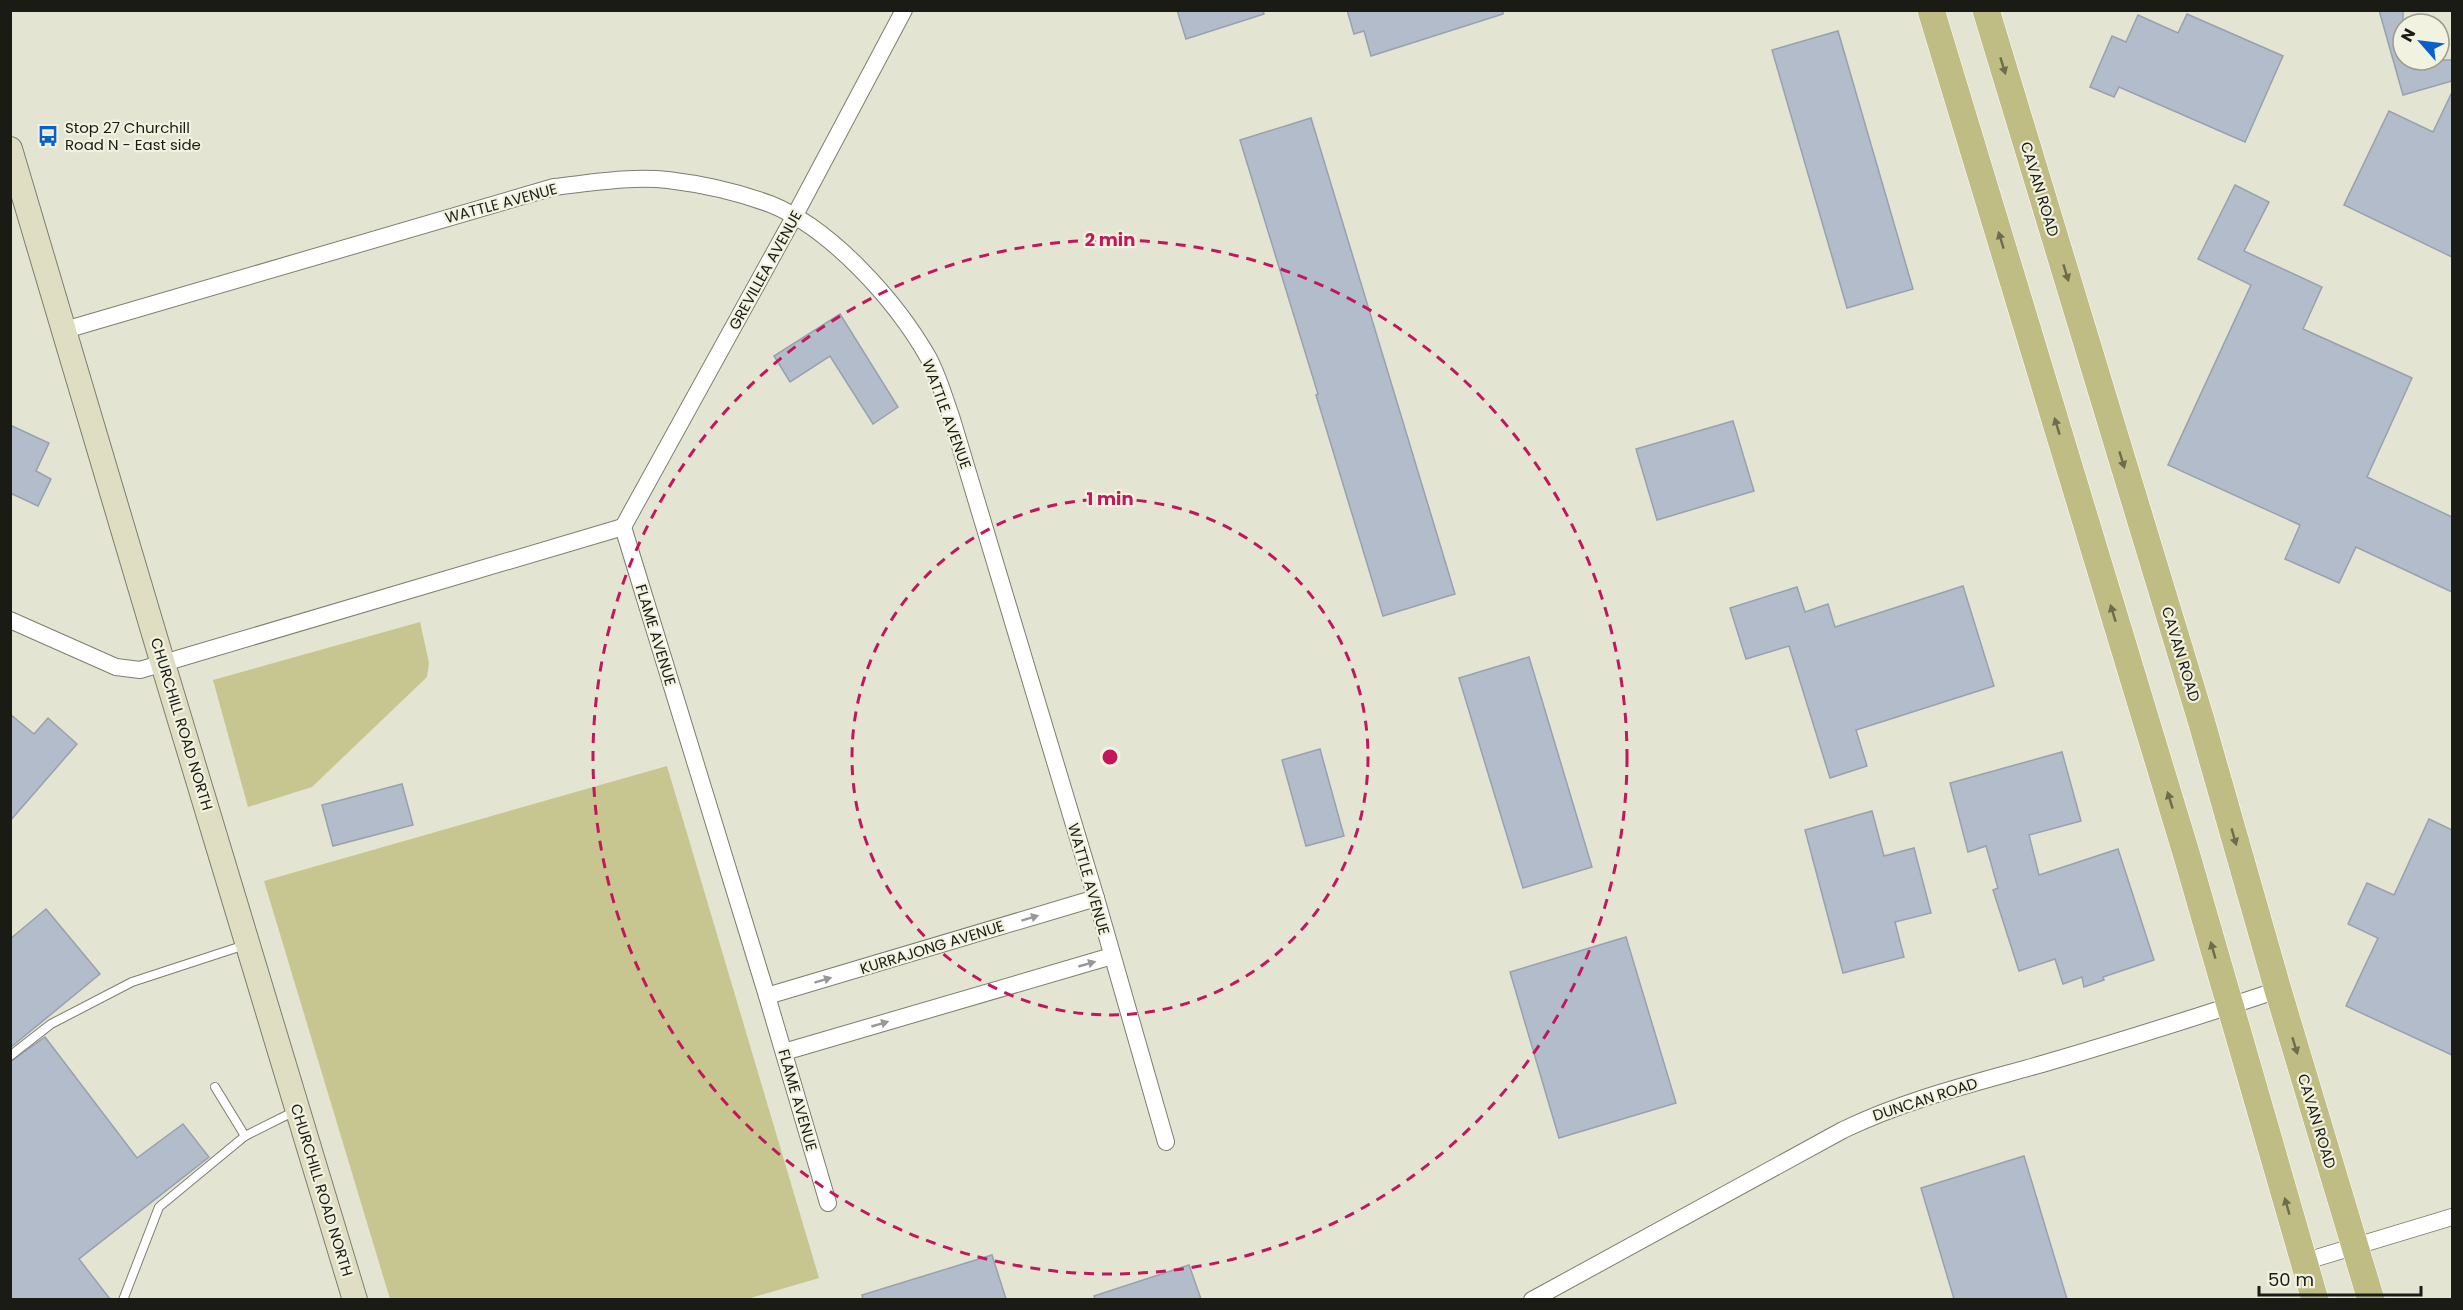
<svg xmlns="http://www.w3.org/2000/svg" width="2463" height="1310" font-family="Poppins,sans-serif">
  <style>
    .green { fill: #c7c690 }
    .building { fill: #b2bccb; stroke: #97a1af; stroke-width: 1.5 }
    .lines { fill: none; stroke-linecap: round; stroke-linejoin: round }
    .lane-casing { stroke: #7e7e6e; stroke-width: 10 }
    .street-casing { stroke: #7e7e6e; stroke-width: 18 }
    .secondary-casing { stroke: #7e7e6e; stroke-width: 26 }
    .primary-casing { stroke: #fff; stroke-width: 28 }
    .lane { stroke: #fff; stroke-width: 8 }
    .street { stroke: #fff; stroke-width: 16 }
    .secondary { stroke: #dfdec2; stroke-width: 24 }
    .primary { stroke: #bfbc84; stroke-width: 27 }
    .oneway { fill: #6d6c4c }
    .oneway2 { fill: #989896 }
    .ring { fill: none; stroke: #c2185b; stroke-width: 3; stroke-dasharray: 10 8 }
    .labels { text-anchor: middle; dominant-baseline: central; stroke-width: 4.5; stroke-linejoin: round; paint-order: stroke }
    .poi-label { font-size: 15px; fill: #1b1b15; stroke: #f2f2e0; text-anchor: start }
    .street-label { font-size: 15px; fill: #1b1b15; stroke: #f2f2e0 }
    .centre { fill: #c2185b; stroke: #f2f2e0; stroke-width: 3 }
    .ring-label { font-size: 18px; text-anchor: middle; font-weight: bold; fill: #c2185b; stroke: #f2f2e0; stroke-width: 4.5; stroke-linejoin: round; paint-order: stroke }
  </style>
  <rect width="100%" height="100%" fill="#e4e4d3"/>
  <g class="green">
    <path d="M420,622L429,663L427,677L312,787L248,807L213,680Z"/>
    <path d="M667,766L819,1278L747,1299H390L264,881Z"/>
  </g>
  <g class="building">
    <path d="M1177,10H1263L1264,14L1186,39Z"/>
    <path d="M1347,10H1503V14L1371,56L1364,31L1354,34Z"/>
    <path d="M2379,10H2403V60H2452V81L2403,95Z"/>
    <path d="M2187,14L2283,56L2245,142L2119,87L2114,97L2090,87L2112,36L2126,42L2138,15L2178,33Z"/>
    <path d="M1838,31L1913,289L1847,308L1772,50Z"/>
    <path d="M2452,92V257L2344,205L2389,111L2433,132Z"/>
    <path d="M1311,118L1455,594L1383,616L1316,395L1318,394L1240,140Z"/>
    <path d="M2235,185L2269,202L2244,251L2322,287L2303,329L2412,378L2367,477L2452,517V592L2356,547L2339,583L2285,559L2300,525L2168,465L2251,285L2198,259Z"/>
    <path d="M840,314L898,407L873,424L830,356L790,382L774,356Z"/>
    <path d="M1733,421L1754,491L1657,520L1636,449Z"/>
    <path d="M10,425L49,443L36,471L51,479L38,506L10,493Z"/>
    <path d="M1963,586L1994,686L1856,730L1867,766L1830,778L1789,646L1746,659L1730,608L1797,587L1805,612L1828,604L1835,627Z"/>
    <path d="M1529,657L1592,867L1523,888L1459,678Z"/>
    <path d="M10,714L34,734L48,718L77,744L10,821Z"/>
    <path d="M1320,749L1344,836L1306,846L1282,760Z"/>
    <path d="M2062,752L2081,821L2029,835L2039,875L2118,849L2154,960L2103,977L2104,980L2084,987L2082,977L2063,984L2055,959L2019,971L1993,890L1998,888L1986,846L1968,852L1950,783Z"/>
    <path d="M402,784L413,825L333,846L322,805Z"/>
    <path d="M1872,811L1884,856L1914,848L1931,913L1895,922L1904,957L1843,973L1805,830Z"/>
    <path d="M2429,819L2452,830V1055L2346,1006L2378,938L2348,924L2367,883L2394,895Z"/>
    <path d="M46,909L100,974L10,1048V939Z"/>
    <path d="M1626,937L1676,1103L1559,1138L1510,972Z"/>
    <path d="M45,1037L137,1158L183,1124L209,1157L79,1259L110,1299H10V1062Z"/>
    <path d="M2024,1156L2067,1299H1954L1921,1188Z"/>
    <path d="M992,1255L1006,1299H863L862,1295Z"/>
    <path d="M1189,1265L1201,1299H1095L1094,1296Z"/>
  </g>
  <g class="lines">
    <defs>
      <g id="lane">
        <path d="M10,1056L51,1024L132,982L245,945"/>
        <path d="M215,1087L245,1136"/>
        <path d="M123,1300L159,1207L245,1136L295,1111"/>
      </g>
      <g id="street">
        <path d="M65,330L554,187C591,183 631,176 668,180C701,184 738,192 770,204C831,228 896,301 928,357C938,375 944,397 951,416L1096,898L1166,1142"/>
        <path d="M623,527L794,217L904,10"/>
        <path d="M10,620L116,667L140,670L623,527L767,996L828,1203"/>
        <path d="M767,996L1096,898"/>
        <path d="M784,1052L1112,956"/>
        <path d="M2303,1262L2452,1217"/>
        <path d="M1532,1300L1843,1130C1907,1099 1975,1083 2042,1064C2121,1041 2200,1016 2278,990"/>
      </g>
      <path id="secondary" d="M10,149L163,664L355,1300"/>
      <g id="primary">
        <path d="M1931,10L2187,856L2315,1300"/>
        <path d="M1986,10L2201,720L2278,990L2371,1300"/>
      </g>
    </defs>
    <use href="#lane" class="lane-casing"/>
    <use href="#street" class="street-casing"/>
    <use href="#secondary" class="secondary-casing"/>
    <use href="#primary" class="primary-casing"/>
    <use href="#lane" class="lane"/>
    <use href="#street" class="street"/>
    <use href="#secondary" class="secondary"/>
    <use href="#primary" class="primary"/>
  </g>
  <defs><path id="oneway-solid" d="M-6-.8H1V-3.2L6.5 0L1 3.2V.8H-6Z" transform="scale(1.5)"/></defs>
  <g class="oneway">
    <use href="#oneway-solid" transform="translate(2003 66) rotate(73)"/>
    <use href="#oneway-solid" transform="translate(2001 240) rotate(-107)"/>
    <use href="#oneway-solid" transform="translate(2066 273) rotate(73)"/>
    <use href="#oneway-solid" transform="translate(2057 426) rotate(-107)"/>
    <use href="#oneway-solid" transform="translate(2122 460) rotate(73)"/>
    <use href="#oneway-solid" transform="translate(2113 613) rotate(-107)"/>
    <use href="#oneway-solid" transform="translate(2170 800) rotate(-107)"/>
    <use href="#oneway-solid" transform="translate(2234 837) rotate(74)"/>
    <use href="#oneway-solid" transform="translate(2213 950) rotate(-106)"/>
    <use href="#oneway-solid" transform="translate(2295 1046) rotate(73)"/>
    <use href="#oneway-solid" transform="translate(2287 1206) rotate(-106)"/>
  </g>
  <g class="oneway2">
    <use href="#oneway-solid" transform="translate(1030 918) rotate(-17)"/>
    <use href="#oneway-solid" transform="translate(1087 964) rotate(-16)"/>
    <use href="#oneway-solid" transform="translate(823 980) rotate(-17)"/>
    <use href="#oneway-solid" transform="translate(880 1024) rotate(-16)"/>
  </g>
  <g class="ring">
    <circle cx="1110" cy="757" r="258"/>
    <circle cx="1110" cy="757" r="517"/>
  </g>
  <defs>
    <symbol id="bus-bare" viewBox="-9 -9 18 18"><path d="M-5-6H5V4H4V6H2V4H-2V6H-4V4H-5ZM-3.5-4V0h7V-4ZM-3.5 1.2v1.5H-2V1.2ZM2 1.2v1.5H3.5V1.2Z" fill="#0861ca" stroke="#f2f2e0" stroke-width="2.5" paint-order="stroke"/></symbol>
  </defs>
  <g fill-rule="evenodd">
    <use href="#bus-bare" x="33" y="121" width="30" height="30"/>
  </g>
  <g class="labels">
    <g class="poi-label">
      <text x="65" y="127">Stop 27 Churchill<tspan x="65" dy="17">Road N - East side</tspan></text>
    </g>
    <g class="street-label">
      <text transform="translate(2040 189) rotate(73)">CAVAN ROAD</text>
      <text transform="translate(501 203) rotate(-15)">WATTLE AVENUE</text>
      <text transform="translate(765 270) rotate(-61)">GREVILLEA AVENUE</text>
      <text transform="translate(947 414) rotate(70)">WATTLE AVENUE</text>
      <text transform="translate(656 635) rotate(73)">FLAME AVENUE</text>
      <text transform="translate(2181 654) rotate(73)">CAVAN ROAD</text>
      <text transform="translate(182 724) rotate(73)">CHURCHILL ROAD NORTH</text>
      <text transform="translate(1089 879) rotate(74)">WATTLE AVENUE</text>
      <text transform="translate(932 947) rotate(-17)">KURRAJONG AVENUE</text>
      <text transform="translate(1925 1099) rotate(-18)">DUNCAN ROAD</text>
      <text transform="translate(798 1100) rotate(74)">FLAME AVENUE</text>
      <text transform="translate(2317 1121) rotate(73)">CAVAN ROAD</text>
      <text transform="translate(322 1190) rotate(73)">CHURCHILL ROAD NORTH</text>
    </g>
  </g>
  <circle cx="1110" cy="757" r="9" class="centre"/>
  <g class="ring-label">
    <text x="1110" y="246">2 min</text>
    <text x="1110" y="505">1 min</text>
  </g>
  <rect width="2463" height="1310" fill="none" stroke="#1b1b15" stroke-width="24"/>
  <g transform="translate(2421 42) rotate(298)"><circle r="28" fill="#f2f2e0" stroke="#9c9c8f" stroke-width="1.5"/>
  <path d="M0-4.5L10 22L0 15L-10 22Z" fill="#0861ca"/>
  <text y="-9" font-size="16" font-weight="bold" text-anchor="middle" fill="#1b1b15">N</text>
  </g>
  <path d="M2259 1286v9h162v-9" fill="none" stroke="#1b1b15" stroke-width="3"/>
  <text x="2268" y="1286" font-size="18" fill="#1b1b15" stroke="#f2f2e0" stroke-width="4.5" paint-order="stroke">50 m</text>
</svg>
